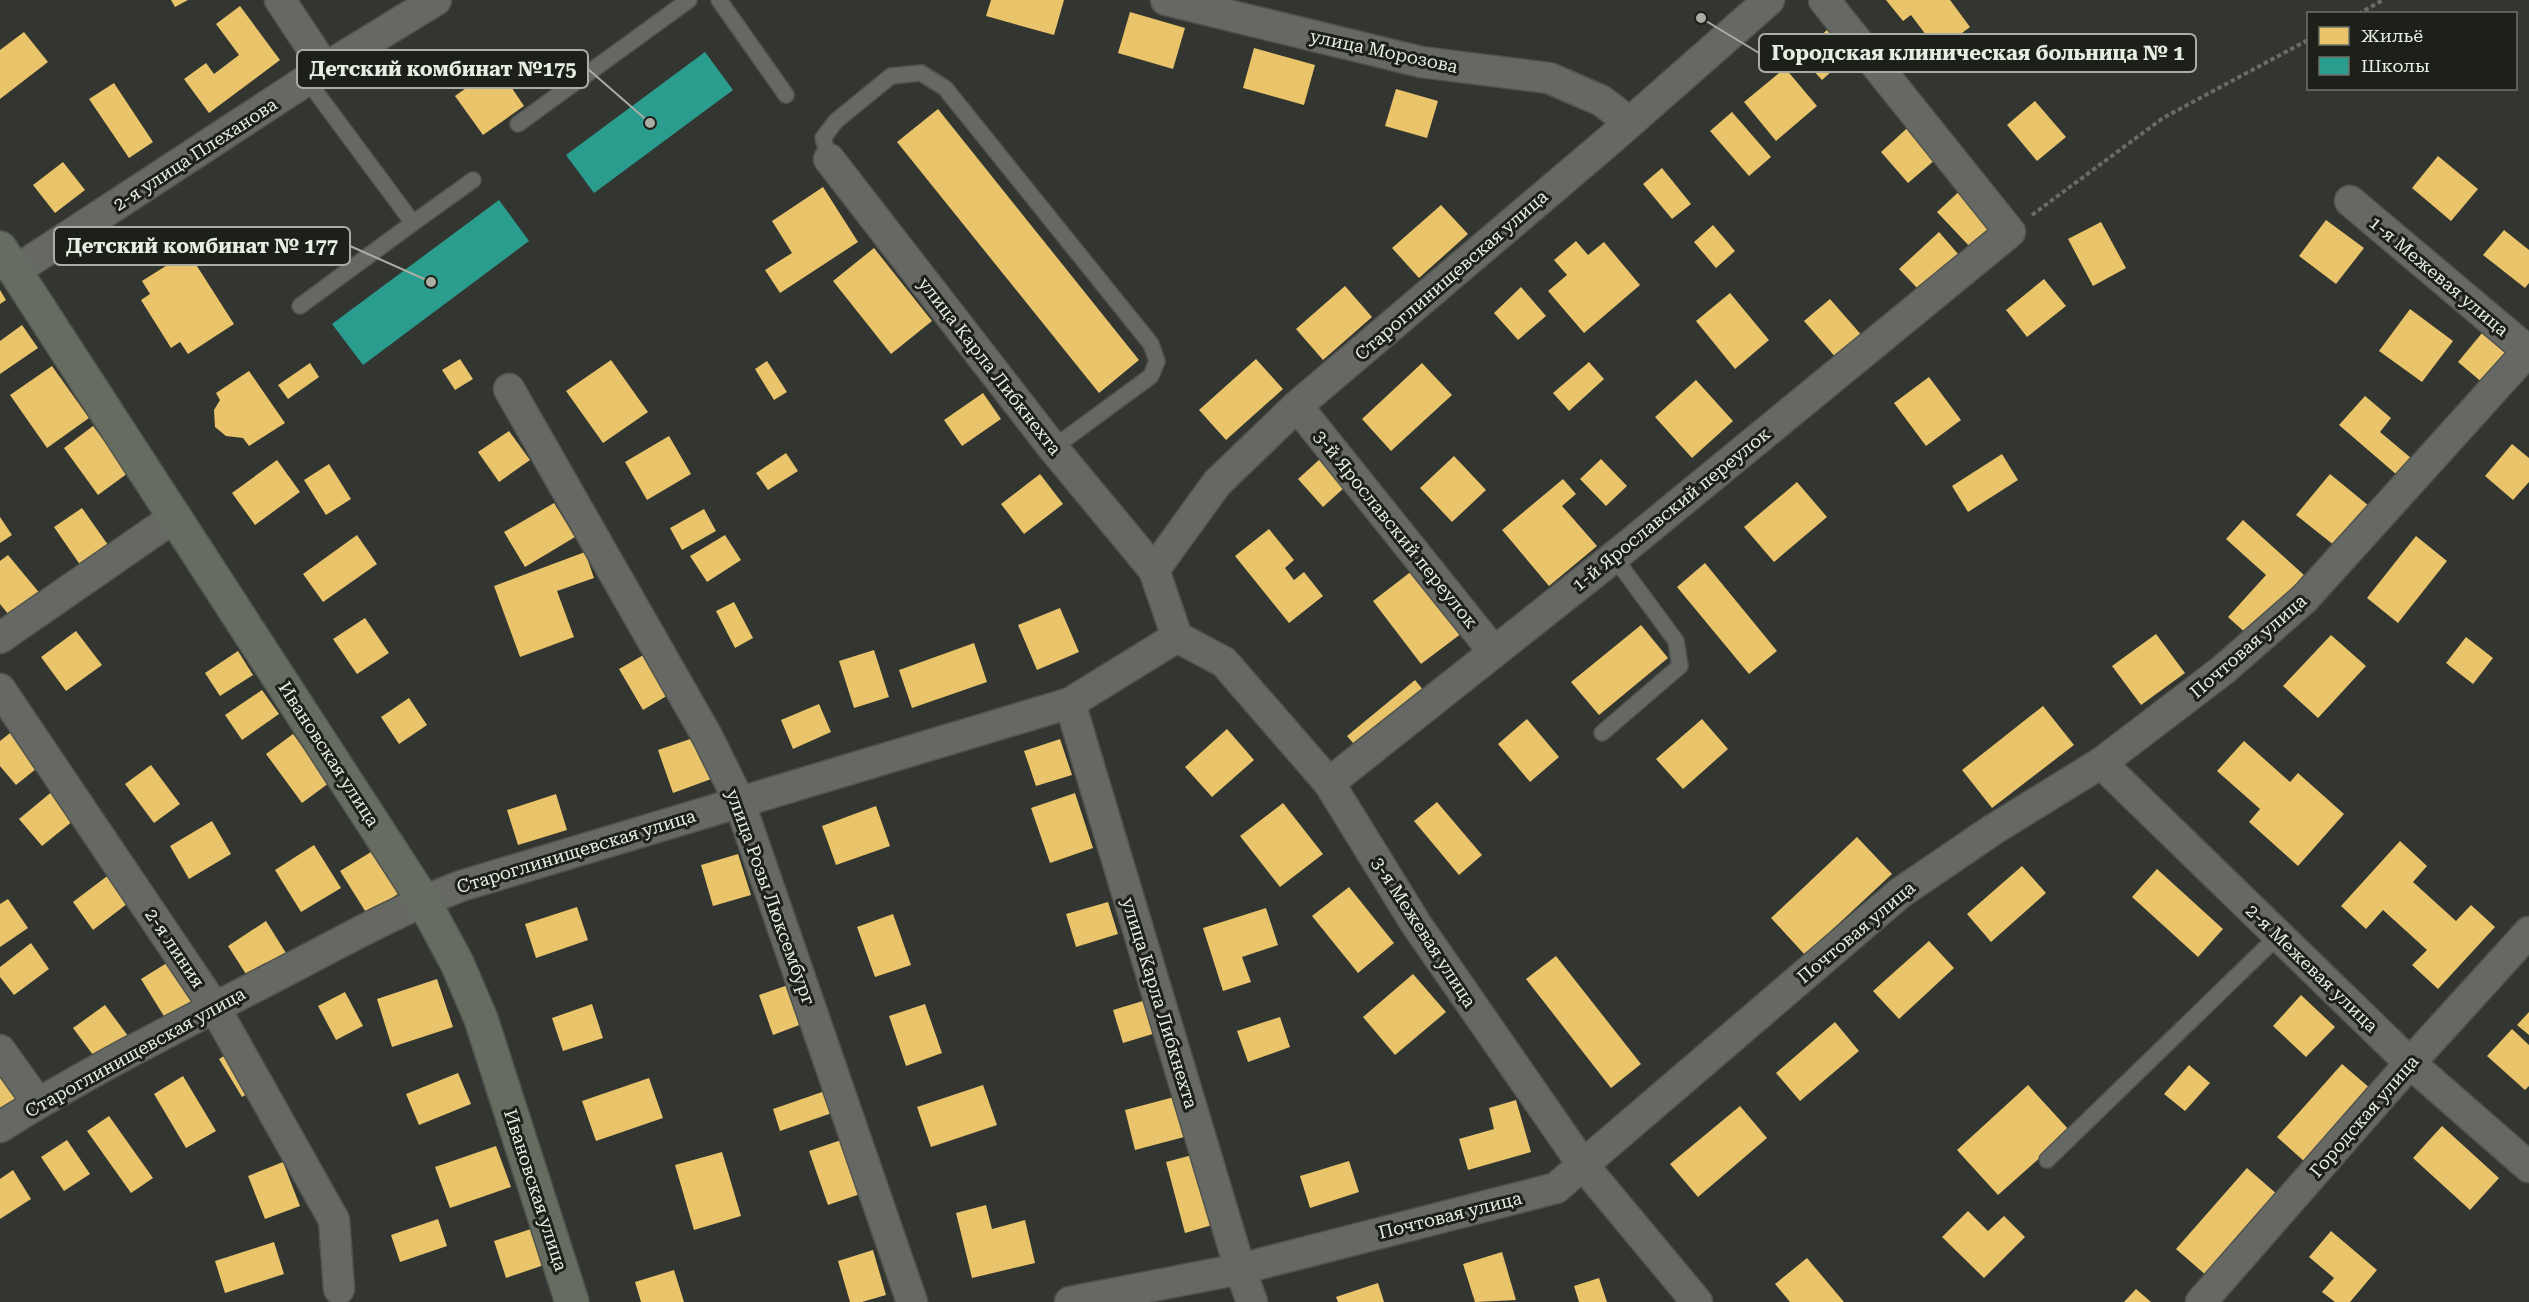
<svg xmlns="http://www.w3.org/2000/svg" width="2529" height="1302" font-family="'Roboto Serif',serif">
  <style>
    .homes { fill: #e9c46a }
    .schools { fill: #2a9d8f }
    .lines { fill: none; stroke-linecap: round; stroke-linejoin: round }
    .lane-casing { stroke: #50534d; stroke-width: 18 }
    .street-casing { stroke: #50534d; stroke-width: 33 }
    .primary-casing { stroke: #50534d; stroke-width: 36 }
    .path { stroke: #696b66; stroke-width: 4; stroke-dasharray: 4.5 3; stroke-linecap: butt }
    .lane { stroke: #666963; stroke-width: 15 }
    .street { stroke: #666963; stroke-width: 30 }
    .primary { stroke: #666c60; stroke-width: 33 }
    .labels { text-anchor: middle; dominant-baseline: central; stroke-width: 6; stroke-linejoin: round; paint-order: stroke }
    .street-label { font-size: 18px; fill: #e8ede3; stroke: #1d2019 }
    .leader { fill: none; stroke: #a9ada4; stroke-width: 2 }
    .callout-dot { fill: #a9ada4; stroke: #1d2019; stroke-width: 2 }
    .callout { fill: #1d2019; stroke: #a9ada4; stroke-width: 2 }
    .callout-label { font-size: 20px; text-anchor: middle; font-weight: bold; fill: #e8ede3 }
  </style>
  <rect width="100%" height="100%" fill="#333630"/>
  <g class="homes">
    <path d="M171,0H188L175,7Z"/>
    <path d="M991,0H1064L1054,35L986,16Z"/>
    <path d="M1886,0H1950L1970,27L1938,51L1911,15L1903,21Z"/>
    <path d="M240,6L280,60L209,113L184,79L206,63L214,74L239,55L216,24Z"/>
    <path d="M1130,12L1185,28L1173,69L1118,53Z"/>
    <path d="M1827,30L1850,55L1822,80L1799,55Z"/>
    <path d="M24,32L48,62L0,99V50Z"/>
    <path d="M1254,48L1315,65L1304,105L1243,88Z"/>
    <path d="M497,66L524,106L483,135L455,96Z"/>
    <path d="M1785,68L1817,106L1776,141L1744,102Z"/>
    <path d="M114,83L153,142L129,158L89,99Z"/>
    <path d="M1396,89L1438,101L1427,138L1385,126Z"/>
    <path d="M2035,101L2066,137L2037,161L2007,125Z"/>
    <path d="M938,109L1139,360L1099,393L897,142Z"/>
    <path d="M1732,112L1771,157L1749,176L1710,131Z"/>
    <path d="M1915,121L1943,153L1908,183L1881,152Z"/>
    <path d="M2438,156L2478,189L2451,221L2412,188Z"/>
    <path d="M63,162L85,190L55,213L33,185Z"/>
    <path d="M1662,168L1691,204L1672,219L1643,184Z"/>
    <path d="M823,187L858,242L780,293L765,270L792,253L772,221Z"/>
    <path d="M1964,187L1999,225L1972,249L1937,212Z"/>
    <path d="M1441,205L1468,234L1419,278L1392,248Z"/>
    <path d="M2326,220L2364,248L2336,284L2299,256Z"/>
    <path d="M2101,222L2126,268L2093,286L2068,239Z"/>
    <path d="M1713,225L1735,251L1716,268L1694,242Z"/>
    <path d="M2504,230L2529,250V283L2525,288L2483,255Z"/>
    <path d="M1939,232L1959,255L1920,291L1899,269Z"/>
    <path d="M1576,241L1588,255L1604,242L1640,285L1584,333L1548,291L1567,275L1554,260Z"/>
    <path d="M874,248L932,321L891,354L833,281Z"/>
    <path d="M188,252L234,324L188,354L180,342L171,348L141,300L150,294L142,281Z"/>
    <path d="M2044,279L2066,306L2027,337L2006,310Z"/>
    <path d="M1345,286L1372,317L1323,360L1296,329Z"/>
    <path d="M1521,287L1546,316L1518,340L1494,313Z"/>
    <path d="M0,290L6,300L0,304Z"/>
    <path d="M1730,293L1769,340L1735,369L1696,321Z"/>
    <path d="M1830,299L1864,338L1838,360L1804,321Z"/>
    <path d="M2410,309L2453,341L2422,382L2379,351Z"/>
    <path d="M22,325L38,348L0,374V341Z"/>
    <path d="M2482,333L2508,355L2484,384L2458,362Z"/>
    <path d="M460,359L473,379L455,390L442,370Z"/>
    <path d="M1256,359L1283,389L1226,440L1199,410Z"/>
    <path d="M611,360L648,412L603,443L566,391Z"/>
    <path d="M767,361L787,392L774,400L755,369Z"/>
    <path d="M1589,362L1604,379L1569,411L1553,393Z"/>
    <path d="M310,363L319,377L288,399L278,385Z"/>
    <path d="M1422,363L1452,395L1391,451L1362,419Z"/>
    <path d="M52,366L89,418L47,448L10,395Z"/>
    <path d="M249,371L285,423L249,446L243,438L226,436L215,427L214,410L220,400L216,393Z"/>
    <path d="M1929,377L1961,420L1926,446L1894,403Z"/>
    <path d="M1696,380L1733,421L1692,458L1655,417Z"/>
    <path d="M983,393L1001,419L962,446L944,420Z"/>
    <path d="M2365,396L2391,418L2380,432L2411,458L2397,475L2339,425Z"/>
    <path d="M93,426L128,473L98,495L64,448Z"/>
    <path d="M509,431L530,460L499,482L478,452Z"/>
    <path d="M669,436L691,474L647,500L625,462Z"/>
    <path d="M2512,444L2529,458V482L2513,500L2485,476Z"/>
    <path d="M786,453L798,471L768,490L756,473Z"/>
    <path d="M2002,454L2018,480L1968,512L1952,486Z"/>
    <path d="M1454,456L1486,490L1452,522L1420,488Z"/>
    <path d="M1320,459L1345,487L1323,507L1298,479Z"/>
    <path d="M1601,459L1627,486L1606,506L1580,479Z"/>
    <path d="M277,460L300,492L255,525L232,493Z"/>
    <path d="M329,464L351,499L326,515L304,480Z"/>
    <path d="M1040,474L1063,504L1024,534L1001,504Z"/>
    <path d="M2330,474L2369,506L2335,546L2296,515Z"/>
    <path d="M1563,479L1576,494L1562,506L1597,546L1549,586L1502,530Z"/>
    <path d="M1797,482L1827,517L1774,562L1744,527Z"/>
    <path d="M554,503L575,537L525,567L504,532Z"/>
    <path d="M82,508L113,552L85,572L54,527Z"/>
    <path d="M704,509L716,531L682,550L670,528Z"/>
    <path d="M0,517L12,535L0,543Z"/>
    <path d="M2243,520L2304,575L2249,636L2228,617L2266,575L2226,539Z"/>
    <path d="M1269,529L1294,560L1285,568L1294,580L1304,572L1323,596L1289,623L1235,556Z"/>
    <path d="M357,535L377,564L323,602L303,574Z"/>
    <path d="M725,535L741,560L707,582L690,556Z"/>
    <path d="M2416,536L2447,561L2398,623L2367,598Z"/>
    <path d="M585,552L594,578L557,591L574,637L520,657L494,586Z"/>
    <path d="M8,555L42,596L13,620L0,604V561Z"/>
    <path d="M1705,563L1777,651L1749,674L1677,587Z"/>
    <path d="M1417,567L1466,630L1421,664L1373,601Z"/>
    <path d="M734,602L753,638L735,648L716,611Z"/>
    <path d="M1060,608L1079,652L1037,670L1018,625Z"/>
    <path d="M365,618L389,653L357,674L333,639Z"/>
    <path d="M1641,625L1668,658L1599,715L1571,682Z"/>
    <path d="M76,631L102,665L66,691L41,657Z"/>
    <path d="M2156,634L2185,673L2141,705L2112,666Z"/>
    <path d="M2331,635L2366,666L2318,718L2283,686Z"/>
    <path d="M2466,637L2493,658L2473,684L2446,663Z"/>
    <path d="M974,643L987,682L912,708L899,670Z"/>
    <path d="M874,650L889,697L854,708L839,661Z"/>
    <path d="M238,651L253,675L220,696L205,673Z"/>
    <path d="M647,653L670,694L643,710L619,669Z"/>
    <path d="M1415,680L1433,702L1365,757L1347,736Z"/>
    <path d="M262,690L279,714L242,740L225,715Z"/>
    <path d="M409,698L427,725L399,744L381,717Z"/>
    <path d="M819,704L831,732L793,749L781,720Z"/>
    <path d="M2043,706L2074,745L1992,808L1962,770Z"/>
    <path d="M1527,719L1559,757L1530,782L1498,744Z"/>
    <path d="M1702,719L1728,749L1683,789L1656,759Z"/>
    <path d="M25,721L52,756L16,785L0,766V741Z"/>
    <path d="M1227,729L1254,760L1212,797L1185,767Z"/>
    <path d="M293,734L329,783L302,803L266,754Z"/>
    <path d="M699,736L714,778L673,793L658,750Z"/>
    <path d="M1060,739L1072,775L1036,786L1024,751Z"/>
    <path d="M2244,741L2290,782L2298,773L2344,814L2298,866L2249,822L2260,809L2217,771Z"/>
    <path d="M151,765L180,804L154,823L125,784Z"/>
    <path d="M66,780L89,808L42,846L19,819Z"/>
    <path d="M1075,793L1093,848L1050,863L1031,808Z"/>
    <path d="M556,794L567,830L518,845L507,810Z"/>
    <path d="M1437,802L1482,855L1459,875L1414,821Z"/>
    <path d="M1283,803L1323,854L1280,887L1240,836Z"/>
    <path d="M876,806L890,846L836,865L822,826Z"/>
    <path d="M212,821L231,854L189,879L170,846Z"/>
    <path d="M1857,837L1892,874L1805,955L1771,918Z"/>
    <path d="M2400,841L2427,866L2413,882L2456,921L2471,905L2495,927L2438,989L2412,965L2427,950L2383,910L2366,929L2341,906Z"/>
    <path d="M314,845L341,888L301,912L275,870Z"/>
    <path d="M371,852L398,894L367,914L340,871Z"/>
    <path d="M738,854L751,895L713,906L701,865Z"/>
    <path d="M2022,866L2046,893L1991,942L1967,914Z"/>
    <path d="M119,867L140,894L93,930L73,902Z"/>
    <path d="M2157,869L2223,929L2198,957L2132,897Z"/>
    <path d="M1349,887L1394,943L1358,973L1312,916Z"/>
    <path d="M8,899L28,928L0,947V904Z"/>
    <path d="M1108,902L1118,934L1076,947L1066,914Z"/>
    <path d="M577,907L588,940L536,958L525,924Z"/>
    <path d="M1266,908L1278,945L1242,957L1251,982L1223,991L1203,928Z"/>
    <path d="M893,914L911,965L875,977L857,927Z"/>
    <path d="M266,921L291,961L253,985L228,946Z"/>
    <path d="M1929,941L1954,968L1899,1019L1873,991Z"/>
    <path d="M31,943L49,969L14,995L0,977V967Z"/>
    <path d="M183,953L212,1000L170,1026L141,979Z"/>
    <path d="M1556,956L1641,1064L1611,1088L1526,979Z"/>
    <path d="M1413,974L1446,1012L1395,1055L1363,1017Z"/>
    <path d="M437,979L453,1027L392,1047L377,999Z"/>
    <path d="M788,985L802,1024L773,1035L759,995Z"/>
    <path d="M345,992L363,1026L336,1040L318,1006Z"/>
    <path d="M2301,995L2335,1027L2306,1057L2273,1026Z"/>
    <path d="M1146,1000L1156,1033L1123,1043L1113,1010Z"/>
    <path d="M592,1004L603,1038L563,1051L552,1018Z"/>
    <path d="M925,1004L942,1053L906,1066L889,1016Z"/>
    <path d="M105,1005L131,1040L99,1063L73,1028Z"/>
    <path d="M2529,1012V1035L2517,1025Z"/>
    <path d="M1280,1017L1290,1047L1248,1062L1237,1031Z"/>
    <path d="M1835,1022L1859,1051L1800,1101L1776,1073Z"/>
    <path d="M2512,1029L2529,1045V1086L2525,1090L2487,1056Z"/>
    <path d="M250,1040L273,1078L242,1097L219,1059Z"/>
    <path d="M2342,1064L2371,1089L2306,1163L2277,1137Z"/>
    <path d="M2189,1065L2210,1083L2185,1111L2164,1094Z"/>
    <path d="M0,1067L24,1101L0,1119Z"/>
    <path d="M458,1073L471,1104L419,1125L406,1094Z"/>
    <path d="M183,1076L216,1131L186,1148L154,1094Z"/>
    <path d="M649,1078L663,1118L596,1141L582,1101Z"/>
    <path d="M983,1085L997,1125L931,1147L917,1107Z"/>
    <path d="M2028,1085L2070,1131L1998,1195L1957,1150Z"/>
    <path d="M825,1091L832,1113L780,1131L773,1109Z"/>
    <path d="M1178,1096L1188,1136L1135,1150L1125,1110Z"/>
    <path d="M1516,1100L1531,1152L1468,1170L1459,1139L1494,1129L1489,1108Z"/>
    <path d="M1740,1106L1767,1138L1698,1197L1670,1164Z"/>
    <path d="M109,1116L153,1178L131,1193L87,1131Z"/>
    <path d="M2442,1126L2499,1178L2470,1210L2413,1158Z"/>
    <path d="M844,1139L863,1193L828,1205L809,1151Z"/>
    <path d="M67,1140L90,1174L64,1191L41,1157Z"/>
    <path d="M496,1146L511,1187L450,1208L435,1167Z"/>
    <path d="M1207,1151L1226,1221L1185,1233L1166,1162Z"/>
    <path d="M722,1152L741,1216L694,1230L675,1165Z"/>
    <path d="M1349,1161L1359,1192L1310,1208L1300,1176Z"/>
    <path d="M283,1162L300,1206L265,1219L248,1176Z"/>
    <path d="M2247,1168L2278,1195L2207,1276L2176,1249Z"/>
    <path d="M13,1170L31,1199L0,1219V1179Z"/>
    <path d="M986,1205L992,1229L1025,1220L1035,1263L972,1278L956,1213Z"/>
    <path d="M1968,1211L1988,1231L2004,1216L2025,1237L1984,1278L1942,1237Z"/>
    <path d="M438,1219L447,1246L400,1262L391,1235Z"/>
    <path d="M531,1229L544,1265L506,1278L494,1241Z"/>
    <path d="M2331,1231L2377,1270L2350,1302H2335L2322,1292L2334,1278L2309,1257Z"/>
    <path d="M274,1242L284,1274L225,1293L215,1261Z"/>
    <path d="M873,1250L886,1295L862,1302H850L838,1261Z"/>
    <path d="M1502,1252L1516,1300L1475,1302L1463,1264Z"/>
    <path d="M1807,1258L1844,1302H1790L1775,1284Z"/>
    <path d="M674,1270L684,1302H641L635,1282Z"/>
    <path d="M1599,1278L1607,1302H1579L1574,1286Z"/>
    <path d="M1378,1283L1384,1302H1338L1336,1297Z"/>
    <path d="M2136,1289L2151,1302H2124Z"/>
  </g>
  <g class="schools">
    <path d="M705,52L733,90L594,193L566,155Z"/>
    <path d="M499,200L529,241L363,365L332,324Z"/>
  </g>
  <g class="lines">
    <defs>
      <g id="lane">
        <path d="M719,0L786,95"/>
        <path d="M518,124L689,0"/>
        <path d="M829,159L823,138L836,121L891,76L921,73L945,88L1151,344L1157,361L1151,376L1053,448"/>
        <path d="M413,223L473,180"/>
        <path d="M300,306L413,223L307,80"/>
        <path d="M1602,733L1680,666L1676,641L1614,557"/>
        <path d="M2047,1160L2278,936"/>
      </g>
      <g id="street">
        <path d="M280,0L325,68"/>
        <path d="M1166,0L1421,62L1549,78L1602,101L1629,122"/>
        <path d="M829,159L1053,448L1154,570L1177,637L1224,662L1329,783L1416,924L1583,1165L1697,1302"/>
        <path d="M2350,201L2528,351"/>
        <path d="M15,271L325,68L436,0"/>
        <path d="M509,389L707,736L739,801L912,1302"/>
        <path d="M1297,406L1494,652"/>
        <path d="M1154,570L1217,483L1297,406L1611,139L1769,0"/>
        <path d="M0,638L176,516"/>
        <path d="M0,689L215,1008L334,1220L339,1289"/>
        <path d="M1070,703L1240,1269L1252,1302"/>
        <path d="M2101,763L2410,1063L2529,1167"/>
        <path d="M1329,783L1614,557L2010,232L1824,0"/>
        <path d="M0,1050L38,1103"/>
        <path d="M0,1127C87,1072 181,1025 272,978C334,946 395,911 461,886L1070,703L1177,637"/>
        <path d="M1070,1302L1240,1269L1556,1188L1900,893L1994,829L2101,763L2223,670L2305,598L2529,350"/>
        <path d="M2201,1302L2410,1063L2529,932"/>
      </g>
      <path id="primary" d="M0,248L423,900L457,963L481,1019L572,1302"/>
    </defs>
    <use href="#lane" class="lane-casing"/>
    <use href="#street" class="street-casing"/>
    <use href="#primary" class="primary-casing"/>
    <g class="path">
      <path d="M2358,14L2383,0"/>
      <path d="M2032,215L2163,118L2308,40"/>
    </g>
    <use href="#lane" class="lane"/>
    <use href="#street" class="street"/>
    <use href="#primary" class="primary"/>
  </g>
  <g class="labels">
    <g class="street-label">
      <text transform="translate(1384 51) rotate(12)">улица Морозова</text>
      <text transform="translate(195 154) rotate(-33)">2-я улица Плеханова</text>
      <text transform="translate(1451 275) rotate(-41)">Староглинищевская улица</text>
      <text transform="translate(2439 276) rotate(40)">1-я Межевая улица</text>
      <text transform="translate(990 366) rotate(52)">улица Карла Либкнехта</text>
      <text transform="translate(1671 509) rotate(-39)">1-й Ярославский переулок</text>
      <text transform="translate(1396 529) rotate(51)">3-й Ярославский переулок</text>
      <text transform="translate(2248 646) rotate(-41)">Почтовая улица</text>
      <text transform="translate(329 754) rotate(57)">Ивановская улица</text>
      <text transform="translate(576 851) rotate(-17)">Староглинищевская улица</text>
      <text transform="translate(771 897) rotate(70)">улица Розы Люксембург</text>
      <text transform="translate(1424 932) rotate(57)">3-я Межевая улица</text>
      <text transform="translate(1856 932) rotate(-40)">Почтовая улица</text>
      <text transform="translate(175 948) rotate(56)">2-я линия</text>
      <text transform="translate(2312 968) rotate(44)">2-я Межевая улица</text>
      <text transform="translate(1160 1003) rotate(73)">улица Карла Либкнехта</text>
      <text transform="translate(135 1052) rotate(-29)">Староглинищевская улица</text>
      <text transform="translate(2364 1116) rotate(-49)">Городская улица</text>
      <text transform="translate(536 1190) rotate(72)">Ивановская улица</text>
      <text transform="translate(1450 1215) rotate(-14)">Почтовая улица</text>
    </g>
  </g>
  <path class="leader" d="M1701 18L1759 53M650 123L588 69M431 282L350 246"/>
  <g class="callout-dot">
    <circle cx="1701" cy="18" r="6"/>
    <circle cx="650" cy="123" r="6"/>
    <circle cx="431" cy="282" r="6"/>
  </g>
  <g class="callout">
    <rect x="1759" y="34" width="437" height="38" rx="6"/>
    <rect x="297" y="50" width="291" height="38" rx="6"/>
    <rect x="54" y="227" width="296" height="38" rx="6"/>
  </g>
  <g class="callout-label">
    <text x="1978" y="60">Городская клиническая больница № 1</text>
    <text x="443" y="76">Детский комбинат №175</text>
    <text x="202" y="253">Детский комбинат № 177</text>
  </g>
  <rect x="2307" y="12" width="210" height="78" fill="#1d2019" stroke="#6e726a" stroke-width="1.5"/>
  <rect x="2319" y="27" width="30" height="18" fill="#e9c46a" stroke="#6e726a" stroke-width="1.5"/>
  <text x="2361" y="42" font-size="18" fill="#e8ede3">Жильё</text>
  <rect x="2319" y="57" width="30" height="18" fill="#2a9d8f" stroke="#6e726a" stroke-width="1.5"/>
  <text x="2361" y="72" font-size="18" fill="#e8ede3">Школы</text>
</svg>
